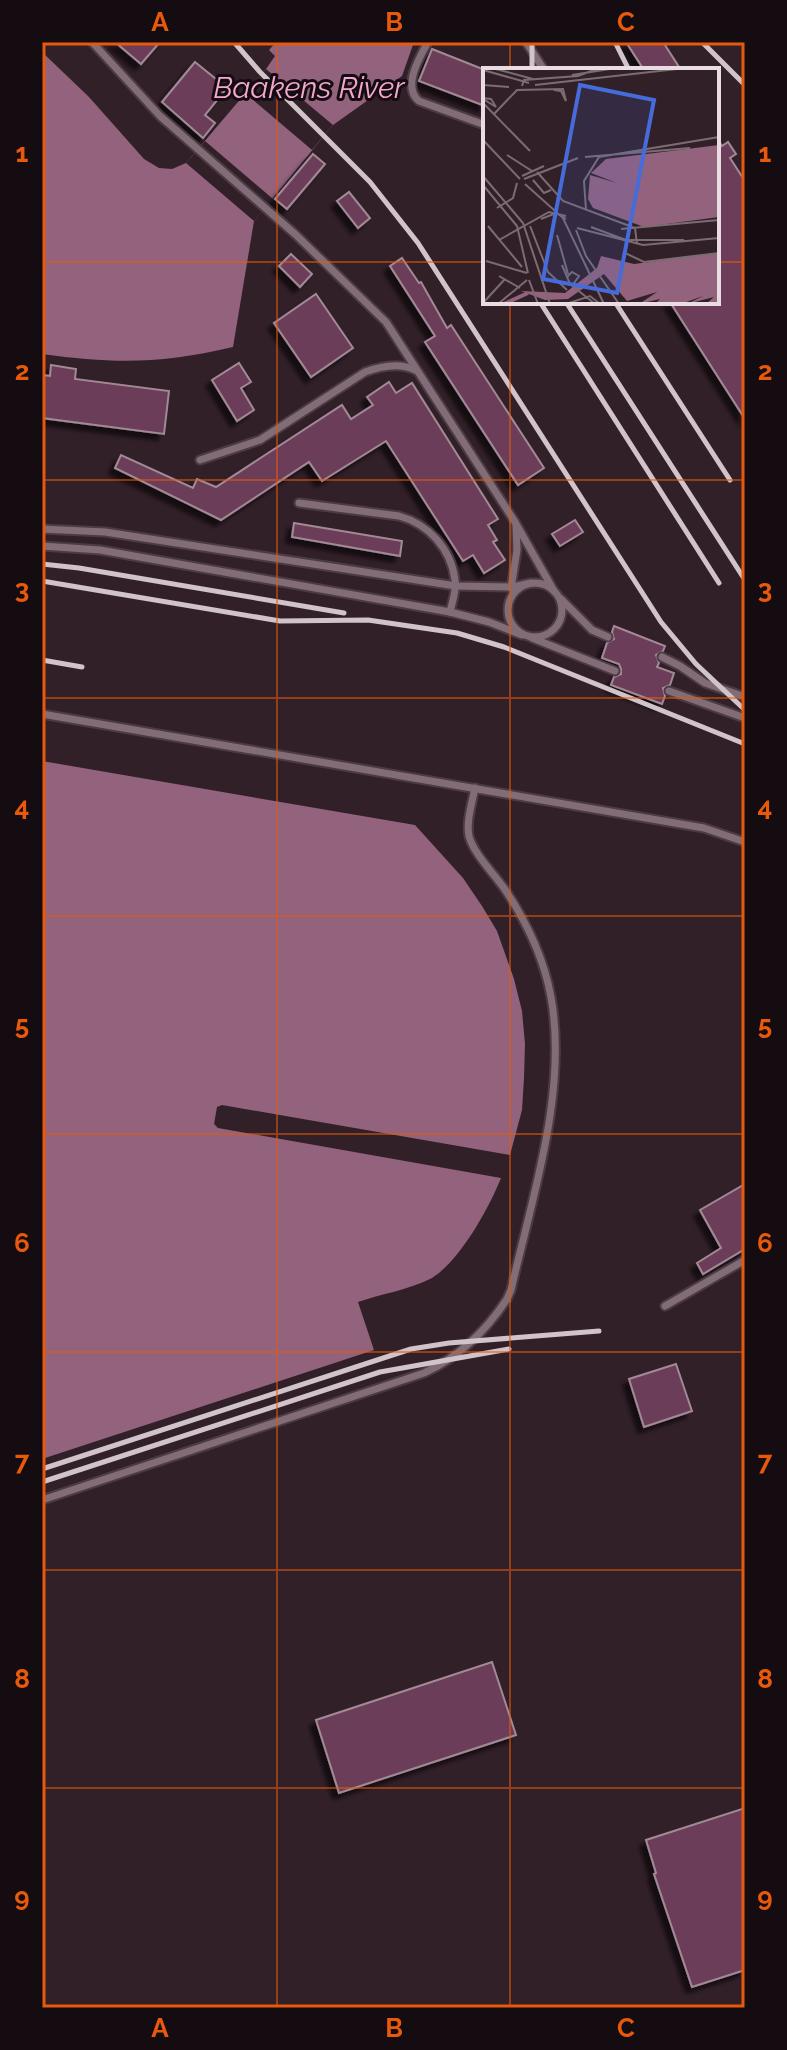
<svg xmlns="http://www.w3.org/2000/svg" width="787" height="2050" font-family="Raleway,sans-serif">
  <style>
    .water { fill: #93627d }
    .pier { fill: #322029 }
    .building { fill: #6c3e58; stroke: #a18a96; stroke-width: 2; filter: url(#shadow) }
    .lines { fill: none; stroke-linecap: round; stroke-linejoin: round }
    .service-casing { stroke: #4b3c44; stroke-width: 11 }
    .service { stroke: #826c77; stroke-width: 7 }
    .rail { stroke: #d0c3c9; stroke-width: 5 }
    .grid { fill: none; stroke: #e8590c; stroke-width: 2; stroke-opacity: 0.55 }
    .labels { text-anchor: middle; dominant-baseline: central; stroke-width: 6; stroke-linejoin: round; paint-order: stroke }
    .water-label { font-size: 30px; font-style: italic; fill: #f4a7d0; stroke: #140c11 }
    .inset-river { fill: none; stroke: #93627d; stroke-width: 4 }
    .inset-road { fill: none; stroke: #7b6c73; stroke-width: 2 }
    .view { fill: #466bda; fill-opacity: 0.15; stroke: #466bda; stroke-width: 4 }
    .inset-edge { fill: none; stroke: #e9dde3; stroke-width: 4 }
    .neatline { fill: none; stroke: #e8590c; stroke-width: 3 }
    .grid-label { font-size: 26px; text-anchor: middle; font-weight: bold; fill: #e8590c }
  </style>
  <defs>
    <filter id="shadow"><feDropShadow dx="-6" dy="6" stdDeviation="2" flood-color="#0009"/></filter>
  </defs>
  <rect width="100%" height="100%" fill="#322029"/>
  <g class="water">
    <path d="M276,42H414L402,76L333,125L254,221L233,347C161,364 115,364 42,354V52L89,97L144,159L159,168L172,169L186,163L266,69L275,56L269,50Z"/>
    <path d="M42,761L415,825L463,878L482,906L497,931L514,979L522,1011L525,1044L524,1078L522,1110L510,1155L222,1105L217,1107L214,1124L218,1128L501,1178C489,1208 459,1263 430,1279C408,1290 381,1294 358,1302L374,1350L42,1459Z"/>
  </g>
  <g class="pier">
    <path d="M266,69L333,125L312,150L245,93Z"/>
    <path d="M205,141L273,199L254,221L186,163Z"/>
  </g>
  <g class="building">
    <path d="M115,42H160L141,64Z"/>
    <path d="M626,42H663L681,70H644Z"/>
    <path d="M432,49L485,70V106L419,81Z"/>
    <path d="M195,62L227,88L205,115L215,123L203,138L162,102Z"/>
    <path d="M717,138L722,146L728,142L736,154L730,158L745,181V419L670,302H717Z"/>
    <path d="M313,154L325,164L287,209L275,199Z"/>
    <path d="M349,192L370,218L358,228L337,201Z"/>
    <path d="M291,254L312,274L300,287L279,266Z"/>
    <path d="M402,258L419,283L421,282L447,328L451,325L544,468L518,485L425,342L435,336L390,266Z"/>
    <path d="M316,294L353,348L311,377L274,323Z"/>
    <path d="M239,363L251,382L241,388L254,410L237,421L212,380Z"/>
    <path d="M51,365L76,369L75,379L169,391L164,434L42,418V375L50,376Z"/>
    <path d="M389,382L396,393L412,383L498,519L488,525L497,540L493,542L505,560L484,573L473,555L463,561L386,441L322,481L309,462L221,520L115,468L121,455L193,488L197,479L216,487L342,405L351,419L373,405L367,397Z"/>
    <path d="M575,520L583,532L560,546L552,534Z"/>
    <path d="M294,523L402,541L400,556L292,537Z"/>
    <path d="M614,626L665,646L663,651L656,655L659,663L657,667L674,673L670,685L663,688L665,696L662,704L611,685L614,677L621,674V669L619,664L602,658L607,643L614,639L612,632Z"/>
    <path d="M745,1184V1249L703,1274L697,1263L721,1248L700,1210Z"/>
    <path d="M676,1364L692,1411L644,1427L629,1379Z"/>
    <path d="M492,1662L516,1735L339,1793L316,1720Z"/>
    <path d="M745,1808V1970L692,1987L654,1874L656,1873L646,1840Z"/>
  </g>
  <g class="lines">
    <defs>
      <g id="service">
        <path d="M92,42L160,116L295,234L386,322L515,522L554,591"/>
        <path d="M428,42C419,58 402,87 419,101L485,125"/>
        <path d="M526,42L544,70"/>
        <path d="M200,460L260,440L365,372C381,366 401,362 417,371"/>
        <path d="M299,503L399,516C428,524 451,548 455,580C457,590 452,602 450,612"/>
        <path d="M42,529L105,532L456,586L512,587L531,583"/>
        <path d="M42,546L100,550L450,612L489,622L522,635"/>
        <circle cx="535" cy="610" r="27"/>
        <path d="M511,588L517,550L516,525"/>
        <path d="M561,599L592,630L608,637"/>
        <path d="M532,638L615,671"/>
        <path d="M662,657L680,666L705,683L745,697"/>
        <path d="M669,691L745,718"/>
        <path d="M42,714L704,828L745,842"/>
        <path d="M665,1306L745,1260"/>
        <path d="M42,1500L424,1373C459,1357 486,1331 507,1299L511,1290C532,1198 568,1091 551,997C544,959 527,923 506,891C496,876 473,853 469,836C466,822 472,803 475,788"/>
      </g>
    </defs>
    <use href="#service" class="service-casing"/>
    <use href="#service" class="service"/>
    <g class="rail">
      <path d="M234,42L260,72L370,182L418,243L661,622L696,664L745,710"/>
      <path d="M532,42V70"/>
      <path d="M615,42L629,70"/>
      <path d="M702,42L745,85"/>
      <path d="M540,302L719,583"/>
      <path d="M566,302L745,580"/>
      <path d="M615,302L730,480"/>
      <path d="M42,564L79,568L344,613"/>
      <path d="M42,581L280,621L368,620L457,633L504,647L745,744"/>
      <path d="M42,660L82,667"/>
      <path d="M42,1469L411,1349L449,1343L599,1331"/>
      <path d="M42,1482L380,1372L509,1349"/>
    </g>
  </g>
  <path class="grid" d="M277,42V2008M510,42V70M42,262H485M717,262H745M510,302V2008M42,480H745M42,698H745M42,916H745M42,1134H745M42,1352H745M42,1570H745M42,1788H745"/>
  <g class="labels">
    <g class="water-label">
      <text x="309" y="87">Baakens River</text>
    </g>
  </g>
  <g transform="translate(483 68)">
    <rect width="236" height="236" fill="#322029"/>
    <path d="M236,77V149L161,159L110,140L105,131L107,107L134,115L108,105L123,91ZM236,185V236H223L231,229L204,236L220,228L198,236H172L177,231L156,236L174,224L144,233L121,206L85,231L62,232L38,223L82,225L114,200L118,188L151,196Z" fill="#93627d"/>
    <path class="inset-river" d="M21,236L45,225"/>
    <path class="inset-road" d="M9,0L50,11M0,2L46,15M89,7L133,0M0,17L26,19M52,17L203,0M39,18L41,12L95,8L116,0M0,30L8,31L13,39L0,31M0,35L47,83M11,46L34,22L80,21L83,33L78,23L71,22M0,72L37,111M24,87L49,103M102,89L207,80M54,104L80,133L152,160L154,176M0,108L40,155L67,236M39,108L61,98M41,111L95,90M50,112L61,125L68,122M42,116L80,150L121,236M0,117L34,158L45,205M14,140L30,130L34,115M103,142L101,113L116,89L236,69M58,151L73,145L83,151M5,158L39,199M47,158L65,204L84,222M108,159L143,172H201M94,160L160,177L236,170M138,161L236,152M93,162L103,188L136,236M74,167L85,206M16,172L66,144L83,148M140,184L161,194L236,185M3,193L44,205M79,197L87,216L112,236M16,208L37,220M84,209L89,204L96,208L89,218M46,212L55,236M0,235L22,211M15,236L44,212M83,236L107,228L117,236"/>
    <path class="view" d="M97,17L171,32L134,225L60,211Z"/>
    <rect width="236" height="236" class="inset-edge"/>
  </g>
  <rect width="787" height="2050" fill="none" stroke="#140c11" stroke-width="88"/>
  <rect x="44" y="44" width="699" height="1962" class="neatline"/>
  <g class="grid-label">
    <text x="160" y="31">A</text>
    <text x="394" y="31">B</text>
    <text x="626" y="31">C</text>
    <text x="22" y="162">1</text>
    <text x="765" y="162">1</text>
    <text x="22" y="380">2</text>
    <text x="765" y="380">2</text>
    <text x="22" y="598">3</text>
    <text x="765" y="598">3</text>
    <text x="22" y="816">4</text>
    <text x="765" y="816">4</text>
    <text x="22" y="1034">5</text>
    <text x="765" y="1034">5</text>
    <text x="22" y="1252">6</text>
    <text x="765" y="1252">6</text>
    <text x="22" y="1470">7</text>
    <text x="765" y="1470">7</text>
    <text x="22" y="1688">8</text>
    <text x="765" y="1688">8</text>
    <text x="22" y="1906">9</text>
    <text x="765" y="1906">9</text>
    <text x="160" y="2037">A</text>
    <text x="394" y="2037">B</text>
    <text x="626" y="2037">C</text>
  </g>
</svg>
